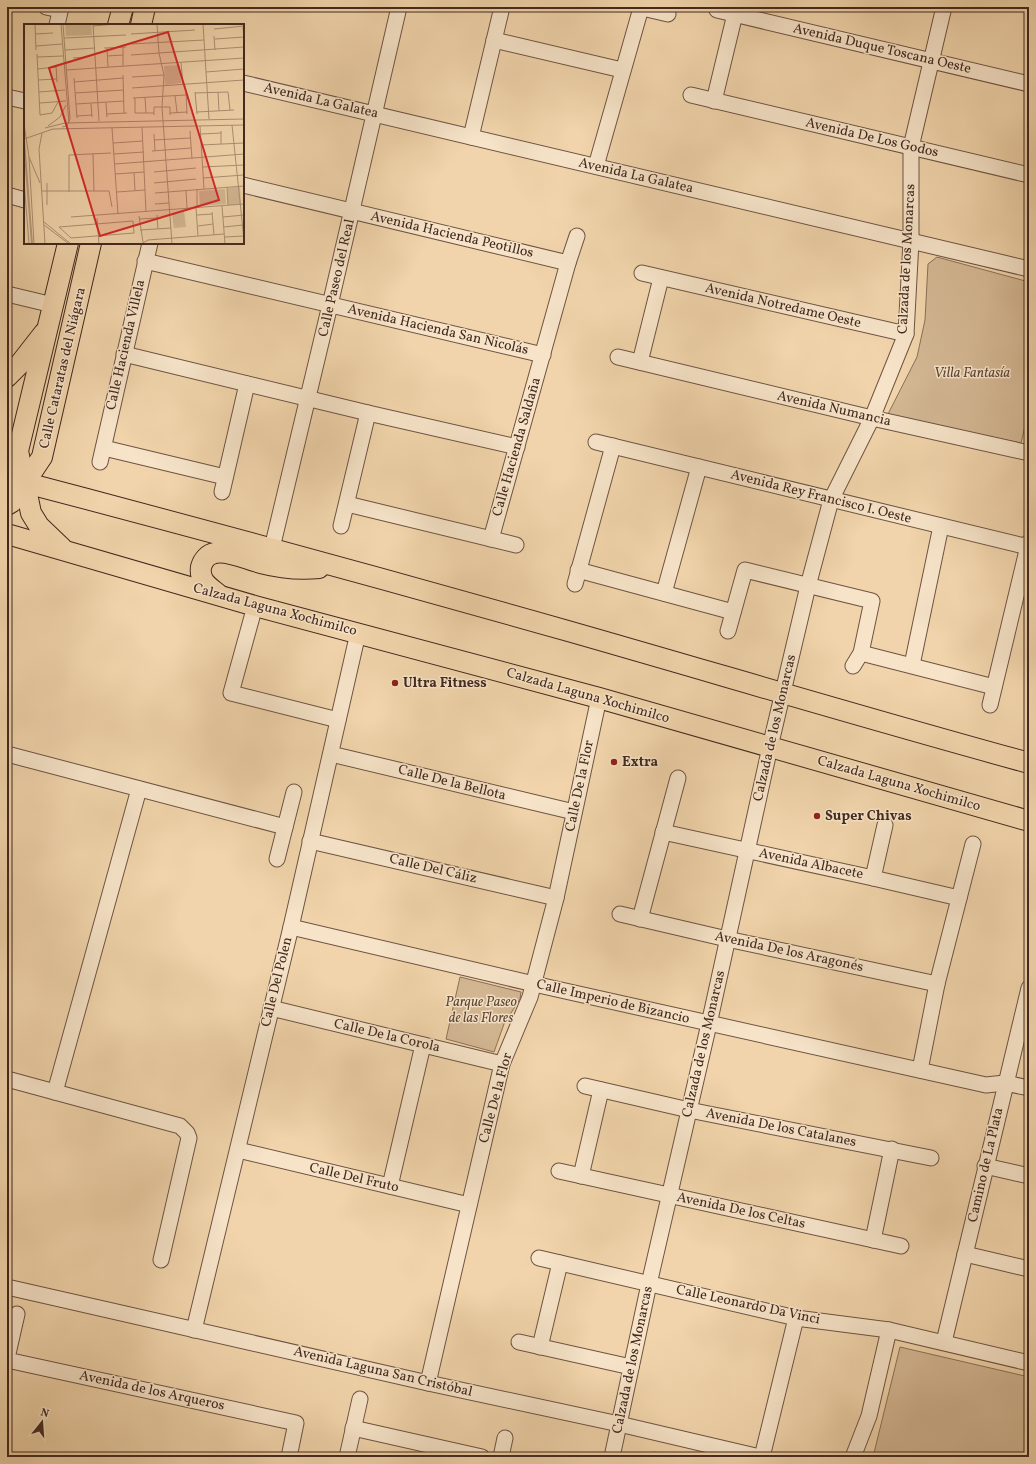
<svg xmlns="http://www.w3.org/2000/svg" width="1036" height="1464" font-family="Vollkorn,serif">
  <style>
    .green { fill: #d3b793; stroke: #8a7059 }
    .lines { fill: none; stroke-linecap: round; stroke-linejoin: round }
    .minor-casing { stroke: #6e5442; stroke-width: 17 }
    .major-casing { stroke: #42291f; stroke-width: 22 }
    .minor { stroke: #f6e3c8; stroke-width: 15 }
    .major { stroke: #f1d4ab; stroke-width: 20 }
    .poi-dot { fill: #8f2418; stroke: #f6e3c8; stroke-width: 1.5 }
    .labels { text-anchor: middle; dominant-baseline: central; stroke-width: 3; stroke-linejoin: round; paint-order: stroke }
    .street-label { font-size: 14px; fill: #42291f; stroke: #f6e3c8 }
    .park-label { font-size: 14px; font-style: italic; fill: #5f4536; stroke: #f6e3c8 }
    .poi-label { font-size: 14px; font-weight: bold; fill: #42291f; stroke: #f6e3c8; text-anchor: start }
    .inset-river { fill: none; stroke: #b69a7b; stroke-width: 2 }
    .inset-road { fill: none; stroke: #ab9073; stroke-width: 1 }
    .view { fill: #d62828; fill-opacity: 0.15; stroke: #d62828; stroke-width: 2 }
    .inset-edge { fill: none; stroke: #42291f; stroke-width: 2 }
  </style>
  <rect width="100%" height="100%" fill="#f1d4ab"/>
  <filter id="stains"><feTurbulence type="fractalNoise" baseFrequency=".005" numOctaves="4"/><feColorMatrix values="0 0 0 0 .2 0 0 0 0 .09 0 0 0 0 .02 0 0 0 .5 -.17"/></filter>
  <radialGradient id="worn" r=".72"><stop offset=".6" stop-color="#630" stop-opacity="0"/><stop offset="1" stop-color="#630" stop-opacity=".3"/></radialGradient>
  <g class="green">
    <path d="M937,257L1029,282V409L1021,443L887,416L917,357L925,320L928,264Z"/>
    <path d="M460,977L521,992L520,999L504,1024L494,1052L446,1039Z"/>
    <path d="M900,1347L1029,1377V1457H873Z"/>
    <path d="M654,1452L673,1457H644Z"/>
  </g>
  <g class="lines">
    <defs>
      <g id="minor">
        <path d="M46,7L60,10"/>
        <path d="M638,7L668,14"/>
        <path d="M717,10L1029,84"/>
        <path d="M57,25L61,7"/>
        <path d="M494,40L622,70"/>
        <path d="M243,83L1029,269"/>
        <path d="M691,95L1029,175"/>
        <path d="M7,97L25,101"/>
        <path d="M714,101L735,14"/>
        <path d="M471,137L502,7"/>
        <path d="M596,166L641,8"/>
        <path d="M243,185L568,263"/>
        <path d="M7,195L25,200"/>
        <path d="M145,261L543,355"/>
        <path d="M642,273L906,334"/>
        <path d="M7,294L53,305"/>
        <path d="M124,354L368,413L517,447"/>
        <path d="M618,357L872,418L1029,453"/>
        <path d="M640,362L661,278"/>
        <path d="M596,442L1028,547"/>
        <path d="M104,448L225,477"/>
        <path d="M100,462L150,243"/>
        <path d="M222,492L247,384"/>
        <path d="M347,504L516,545"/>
        <path d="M341,526L368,413"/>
        <path d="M491,539L568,263L577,236"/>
        <path d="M272,548L330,305L399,7"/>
        <path d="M578,570L733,612"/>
        <path d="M575,584L613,446"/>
        <path d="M664,593L699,467"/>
        <path d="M255,606L231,693L338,720"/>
        <path d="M728,631L745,570L872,601L861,653L853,666"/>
        <path d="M861,653L994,687"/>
        <path d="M912,665L941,526"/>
        <path d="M990,705L1029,542"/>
        <path d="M7,754L285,827"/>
        <path d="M331,754L574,812"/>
        <path d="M663,832L873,878L959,898"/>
        <path d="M310,841L556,898"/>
        <path d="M277,859L294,792"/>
        <path d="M873,878L885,825"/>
        <path d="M620,914L727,939L937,984"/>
        <path d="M640,919L678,778"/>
        <path d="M291,927L534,984L986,1085L1005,1083L1029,1088"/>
        <path d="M271,1008L502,1064"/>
        <path d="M920,1070L937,984L973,844"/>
        <path d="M7,1079L180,1126L187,1133L189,1138L161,1260"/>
        <path d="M585,1086L689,1110L931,1158"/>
        <path d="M55,1092L139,789"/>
        <path d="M238,1150L469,1205"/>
        <path d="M985,1166L1029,1176"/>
        <path d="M559,1171L901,1246"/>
        <path d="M581,1176L601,1090"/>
        <path d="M390,1186L423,1045"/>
        <path d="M873,1240L892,1149"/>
        <path d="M965,1254L1029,1269"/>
        <path d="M539,1258L796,1318L889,1330L1029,1363"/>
        <path d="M7,1287L428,1383L619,1424L760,1457"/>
        <path d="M194,1330L291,927L358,633"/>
        <path d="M519,1342L631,1367"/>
        <path d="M944,1342L1029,988"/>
        <path d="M540,1347L560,1263"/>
        <path d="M7,1358L17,1314"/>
        <path d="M7,1360L296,1423L289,1457"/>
        <path d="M428,1383L502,1064L530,997L556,898L599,698"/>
        <path d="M353,1428L482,1457"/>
        <path d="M347,1457L360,1399"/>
        <path d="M501,1457L505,1438"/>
        <path d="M612,1457L649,1284L709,1024L770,747L808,586L831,500L872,418L906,334L911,241V147L944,7"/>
        <path d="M762,1457L796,1318"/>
        <path d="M853,1457L869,1416L889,1330"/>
      </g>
      <g id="major">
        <path d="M118,25L123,7"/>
        <path d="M141,25L145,7"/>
        <path d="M7,377L19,365L44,333"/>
        <path d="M7,478C194,527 381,578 568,631C722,675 875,721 1029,763"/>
        <path d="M7,505L12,502L42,457L91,243"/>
        <path d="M7,534L255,606L599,698L1029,821"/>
        <path d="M62,548L39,526L31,513L18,451L68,243"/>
        <path d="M218,594C208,586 199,581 201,567C203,560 208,554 215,553C228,550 248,560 261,563C280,568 299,570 319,568"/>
      </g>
    </defs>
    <use href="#minor" class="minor-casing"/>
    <use href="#major" class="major-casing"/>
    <use href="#minor" class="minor"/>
    <use href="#major" class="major"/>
  </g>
  <g class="poi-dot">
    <circle cx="395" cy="683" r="4"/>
    <circle cx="614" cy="762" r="4"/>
    <circle cx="817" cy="816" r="4"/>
  </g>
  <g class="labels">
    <g class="street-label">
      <text transform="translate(882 49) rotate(13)">Avenida Duque Toscana Oeste</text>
      <text transform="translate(321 101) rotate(13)">Avenida La Galatea</text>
      <text transform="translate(872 138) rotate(13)">Avenida De Los Godos</text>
      <text transform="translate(636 176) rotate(13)">Avenida La Galatea</text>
      <text transform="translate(452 235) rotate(13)">Avenida Hacienda Peotillos</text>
      <text transform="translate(907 259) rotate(-87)">Calzada de los Monarcas</text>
      <text transform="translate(337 278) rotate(-77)">Calle Paseo del Real</text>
      <text transform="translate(783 306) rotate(13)">Avenida Notredame Oeste</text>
      <text transform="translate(438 330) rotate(13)">Avenida Hacienda San Nicolás</text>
      <text transform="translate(126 345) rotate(-77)">Calle Hacienda Villela</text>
      <text transform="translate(63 368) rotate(-77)">Calle Cataratas del Niágara</text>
      <text transform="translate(834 409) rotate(13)">Avenida Numancia</text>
      <text transform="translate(517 447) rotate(-74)">Calle Hacienda Saldaña</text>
      <text transform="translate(821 497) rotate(14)">Avenida Rey Francisco I. Oeste</text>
      <text transform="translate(275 610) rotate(15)">Calzada Laguna Xochimilco</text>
      <text transform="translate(588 696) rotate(16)">Calzada Laguna Xochimilco</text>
      <text transform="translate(775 728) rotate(-77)">Calzada de los Monarcas</text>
      <text transform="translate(452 783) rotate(14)">Calle De la Bellota</text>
      <text transform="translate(899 784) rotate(16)">Calzada Laguna Xochimilco</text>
      <text transform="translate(580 786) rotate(-78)">Calle De la Flor</text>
      <text transform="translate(811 864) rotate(12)">Avenida Albacete</text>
      <text transform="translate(433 869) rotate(13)">Calle Del Cáliz</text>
      <text transform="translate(789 952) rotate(12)">Avenida De los Aragonés</text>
      <text transform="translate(277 982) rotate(-76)">Calle Del Polen</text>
      <text transform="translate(613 1002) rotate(13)">Calle Imperio de Bizancio</text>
      <text transform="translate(387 1036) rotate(13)">Calle De la Corola</text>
      <text transform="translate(704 1044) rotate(-77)">Calzada de los Monarcas</text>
      <text transform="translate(496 1098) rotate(-75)">Calle De la Flor</text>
      <text transform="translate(781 1128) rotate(11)">Avenida De los Catalanes</text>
      <text transform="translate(986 1165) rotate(-77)">Camino de La Plata</text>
      <text transform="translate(354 1178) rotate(13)">Calle Del Fruto</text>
      <text transform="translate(741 1211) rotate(12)">Avenida De los Celtas</text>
      <text transform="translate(748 1305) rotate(12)">Calle Leonardo Da Vinci</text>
      <text transform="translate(633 1360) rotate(-78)">Calzada de los Monarcas</text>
      <text transform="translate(383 1372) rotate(13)">Avenida Laguna San Cristóbal</text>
      <text transform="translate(152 1391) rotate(12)">Avenida de los Arqueros</text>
    </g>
    <g class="park-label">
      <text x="972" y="373">Villa Fantasía</text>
      <text x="481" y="1002">Parque Paseo<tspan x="481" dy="16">de las Flores</tspan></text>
    </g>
    <g class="poi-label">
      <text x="403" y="683">Ultra Fitness</text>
      <text x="622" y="762">Extra</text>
      <text x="825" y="816">Super Chivas</text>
    </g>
  </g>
  <g transform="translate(24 24)">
    <rect width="220" height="220" fill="#f1d4ab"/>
    <path d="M41,0H67L68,11L42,12ZM156,41L157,59L141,61L140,42ZM216,163L217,180L204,181L203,164ZM201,165L202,180L176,182L175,167ZM160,187L162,203L150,204L148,190Z" fill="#d3b793"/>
    <path class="inset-river" d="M0,117L8,220"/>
    <path class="inset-road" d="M11,0L12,26M37,0L45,99M69,0L75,97M133,0L135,29L140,51L138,83L148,220M179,0L185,95M69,2L91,0M219,3L220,16M190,5L220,2M11,10L29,9M107,10L171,6M190,12L191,26M40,14L102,11M191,15L220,13M107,20L180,16M12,22L38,20M99,23V42M80,24L102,23M83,24L84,43M41,26L71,24M13,30L16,91L28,89L34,78M107,31L220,23M83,32L99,31M13,33L39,32M49,34L63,33M157,39L159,60M32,41L33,58M13,45L32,43M42,46L220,34M182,48L220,45M99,51L100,89M108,53L140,51M50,54L53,94M14,56L33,55M50,58L99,54M108,64L220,56M15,68L41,66M162,68L163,90M171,68L173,90M194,68L195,87M51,69L100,66M171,69L204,68L206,86M151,72L153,88M121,73L122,89M109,74L162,71M111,74V89M16,79L42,77M82,79L83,93M52,80L100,77M67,80L68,93M173,88L210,86M111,89H130M146,89L163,88M82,90L103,89M130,91V83H146V91M53,92L68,91M0,100L5,133L16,159M208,101L220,216M24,102L36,93L42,81M176,102L180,165M38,103L43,102L46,95L39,0M118,103L122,188M21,104L41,99L220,95M88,104L94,190M166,107L168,135M197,107V120M18,109L15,125L21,220M130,110L131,127M177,110L197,109M0,115L29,105L220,101M130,116L166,114M89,119L119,117M177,121L220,119M128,127L167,124M69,130L70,167M90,130L120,128M5,133L10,220M91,140L220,130M179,143L220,141M130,148L172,144M110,149L111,166M91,150L120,148M179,154L220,151M0,157L5,220M130,159L172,155M203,164L204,181M173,165V184M18,167H85L88,183M162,167L163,184M45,168V131L87,129M93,168L121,166M131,169L220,162M131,180L145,179M23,181V159M198,182L201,220M172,184L174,212M188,188L190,211M133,191L134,205M173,191L188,190M115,192L119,218M47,193L220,180M199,193L220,191M73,194L75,220M115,195L133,194M109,197L110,209L47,214L35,203ZM20,198L47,220M20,201L45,220M174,202L189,200M200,203L219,201M116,206L147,204M201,213L220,212M117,220L124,216L200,210"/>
    <path class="view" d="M144,8L195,176L76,212L25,44Z"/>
    <rect width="220" height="220" class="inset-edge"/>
  </g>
  <rect width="1036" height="1464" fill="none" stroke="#f1d4ab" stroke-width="24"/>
  <rect x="8" y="8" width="1020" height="1448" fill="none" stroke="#42291f" stroke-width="2"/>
  <rect x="12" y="12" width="1012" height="1440" fill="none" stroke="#42291f"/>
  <g transform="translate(42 1422) rotate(17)" stroke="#f6e3c8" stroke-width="3" paint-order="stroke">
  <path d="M0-3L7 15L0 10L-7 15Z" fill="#42291f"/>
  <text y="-6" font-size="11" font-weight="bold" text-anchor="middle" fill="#42291f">N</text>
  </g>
  <rect width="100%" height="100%" filter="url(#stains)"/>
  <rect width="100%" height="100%" fill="url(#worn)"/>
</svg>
